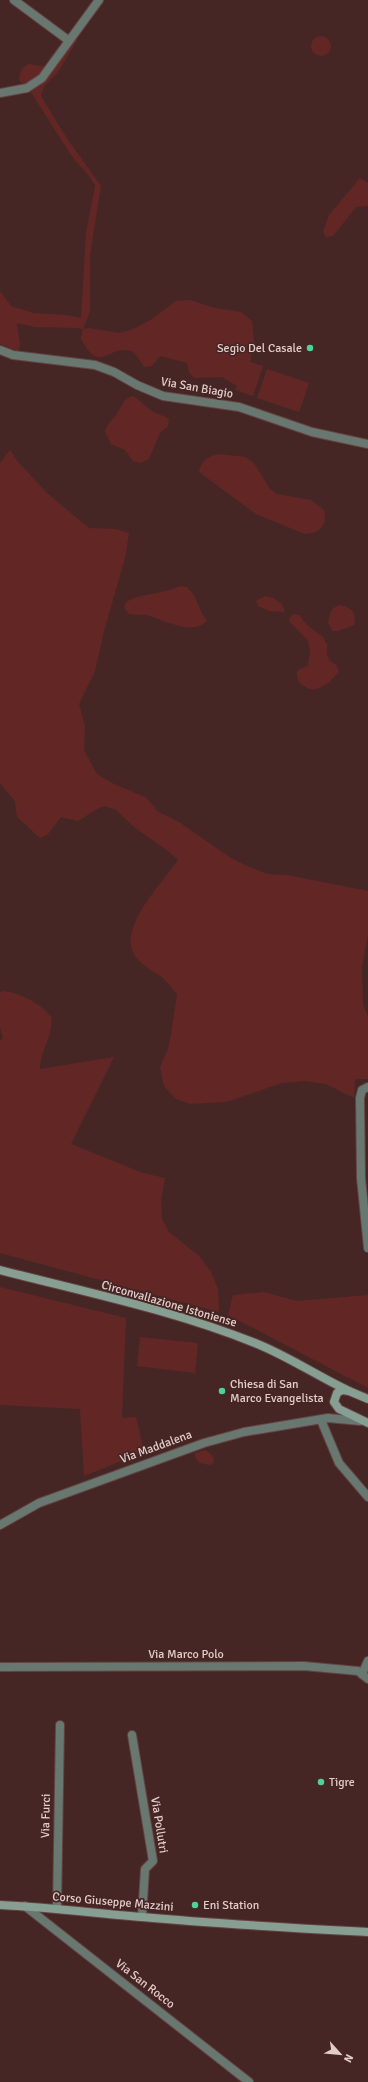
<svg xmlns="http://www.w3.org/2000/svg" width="368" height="2082" font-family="Signika,sans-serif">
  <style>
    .green { fill: #622725 }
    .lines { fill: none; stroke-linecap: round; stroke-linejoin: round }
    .street-casing { stroke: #624442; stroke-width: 10 }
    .secondary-casing { stroke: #624442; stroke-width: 10 }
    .street { stroke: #68776f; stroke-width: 8 }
    .secondary { stroke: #869f92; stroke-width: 8 }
    .poi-dot { fill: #4cd39b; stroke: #462624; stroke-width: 1.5 }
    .labels { text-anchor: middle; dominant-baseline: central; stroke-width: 3.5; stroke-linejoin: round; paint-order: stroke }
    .poi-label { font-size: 12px; fill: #e2ccca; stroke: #462624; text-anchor: start }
    .street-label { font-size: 12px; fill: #e2ccca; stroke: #462624 }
  </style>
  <rect width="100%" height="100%" fill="#462624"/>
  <g class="green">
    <circle cx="321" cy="46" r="10"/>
    <path d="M78,39L58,72L44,86L41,96L64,134L101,186L90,255V311L83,329L89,328L119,333L134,329L152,319L176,301L190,300L215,308L241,312L252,321L254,342L250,362L263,366L253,396L235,390L237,386L222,377L194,378L189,372L187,363L160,356L152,366L145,367C139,362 138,354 131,351C107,344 101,376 81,339L83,329L78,328L35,327L17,323L20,346L18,351L0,344V291L11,306L33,313L66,315L81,318L86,233L95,186C91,175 81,168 74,159C59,137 45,114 31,92L42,81L71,41Z"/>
    <path d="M28,64L47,67L39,77L25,85L20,82C18,75 21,68 28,64Z"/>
    <path d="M360,178L368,183V206L356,207L333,236L326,237L323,232L329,215Z"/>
    <path d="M267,369L309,383L299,412L257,398Z"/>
    <path d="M133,396C141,400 146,409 154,412C159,415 163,415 169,419L168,426L160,433L149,459L141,463L133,461L125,450L111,444L105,431C109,421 113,420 118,412C123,404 123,399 133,396Z"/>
    <path d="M10,450L18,462L47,493L89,528L115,529L129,533L125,558L104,631L95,671L79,704L85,726L84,750L97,774L114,784L147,798L157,811L179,822L231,858L247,866L267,874L287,875L368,891V935L362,967L363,1004L368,1017V1079H355L354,1098L326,1084L305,1081L282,1083L226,1102L190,1104L176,1099L164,1086L160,1067L168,1049L171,1035L177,994C173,989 168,983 163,978C153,971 138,964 133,952C120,925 164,881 178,860L168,851L134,827L116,810L105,806L97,809L78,821L61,817L48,834L40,838L17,817L15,801L0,783V463Z"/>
    <path d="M218,454L245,457L254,463L270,489L277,494L311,500L324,510C328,524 320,534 305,534L256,514L199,472C201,461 207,457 218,454Z"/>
    <path d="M180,586L187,587C198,597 198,610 207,621C191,636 165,620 147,615C142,614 135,615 129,614L124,608L126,602C143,592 162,595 180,586Z"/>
    <path d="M265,596C274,598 283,601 285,612L269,611L258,606L256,601Z"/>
    <path d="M340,605C352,608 357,612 354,625L338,631H333L328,623C330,614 330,608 340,605Z"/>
    <path d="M292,614L299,615L307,625L323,637L327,644V655L330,661L336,665L339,671C334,678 325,687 316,689C306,691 293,680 298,670L308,666L310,651L308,641L289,621Z"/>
    <path d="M3,991C21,993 40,1003 51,1017C54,1036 40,1050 40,1069L114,1057L71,1144L143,1173L165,1178L161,1200L162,1219L169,1232L199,1256L211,1272L218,1289L219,1312L0,1253V1041L3,1038L0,1028V993Z"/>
    <path d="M0,1287L126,1318L122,1418L136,1417L144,1452L84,1476L80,1409L0,1405Z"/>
    <path d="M263,1292L297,1301L368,1295V1388L228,1315L233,1295Z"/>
    <path d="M140,1337L198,1343L195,1373L137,1366Z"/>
    <path d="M206,1450L213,1456L214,1462L210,1465L199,1463L195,1457V1453Z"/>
  </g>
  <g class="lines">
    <defs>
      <g id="street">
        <path d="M14,0L68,40"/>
        <path d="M0,93L27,88L42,78L99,0"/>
        <path d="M0,350L13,355L95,365L114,372L137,385L163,396L239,407L312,432L368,444"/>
        <path d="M368,1087L362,1090L360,1098L361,1178L368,1248"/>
        <path d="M321,1420L339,1463L368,1497"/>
        <path d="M0,1525L39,1503L204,1443L244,1432L328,1418L360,1421"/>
        <path d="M0,1667L304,1666L358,1671L368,1679"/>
        <path d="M362,1674L368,1661"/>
        <path d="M132,1735L153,1861L145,1869L142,1917"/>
        <path d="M25,1906L249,2082"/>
        <path d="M57,1908L60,1725"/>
      </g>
      <g id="secondary">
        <path d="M0,1270C85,1292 173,1310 255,1343C288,1356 317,1376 349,1391"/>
        <path d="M368,1399L349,1391L342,1390L337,1393L334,1402L339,1409L368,1423"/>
        <path d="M0,1905C47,1907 94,1913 142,1917C217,1924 293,1928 368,1932"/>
      </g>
    </defs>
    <use href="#street" class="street-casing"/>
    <use href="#secondary" class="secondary-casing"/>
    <use href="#street" class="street"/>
    <use href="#secondary" class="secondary"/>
  </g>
  <g class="poi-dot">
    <circle cx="310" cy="348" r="4"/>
    <circle cx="222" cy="1391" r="4"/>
    <circle cx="321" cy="1782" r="4"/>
    <circle cx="195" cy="1905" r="4"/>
  </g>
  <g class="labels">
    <g class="poi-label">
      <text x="302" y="348" text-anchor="end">Segio Del Casale</text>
      <text x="230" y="1384">Chiesa di San<tspan x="230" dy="14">Marco Evangelista</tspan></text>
      <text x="329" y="1782">Tigre</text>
      <text x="203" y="1905">Eni Station</text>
    </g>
    <g class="street-label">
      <text transform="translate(197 388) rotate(10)">Via San Biagio</text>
      <text transform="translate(169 1304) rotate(16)">Circonvallazione Istoniense</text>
      <text transform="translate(156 1447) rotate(-20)">Via Maddalena</text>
      <text x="186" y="1654">Via Marco Polo</text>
      <text transform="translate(46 1816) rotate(-89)">Via Furci</text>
      <text transform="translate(159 1825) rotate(81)">Via Pollutri</text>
      <text transform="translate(113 1902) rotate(5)">Corso Giuseppe Mazzini</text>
      <text transform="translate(145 1984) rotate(38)">Via San Rocco</text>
    </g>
  </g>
  <g transform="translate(340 2054) rotate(117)" stroke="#462624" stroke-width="3" paint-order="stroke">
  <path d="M0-3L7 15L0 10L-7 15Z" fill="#e2ccca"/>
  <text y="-6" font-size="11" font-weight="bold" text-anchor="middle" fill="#e2ccca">N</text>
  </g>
</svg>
